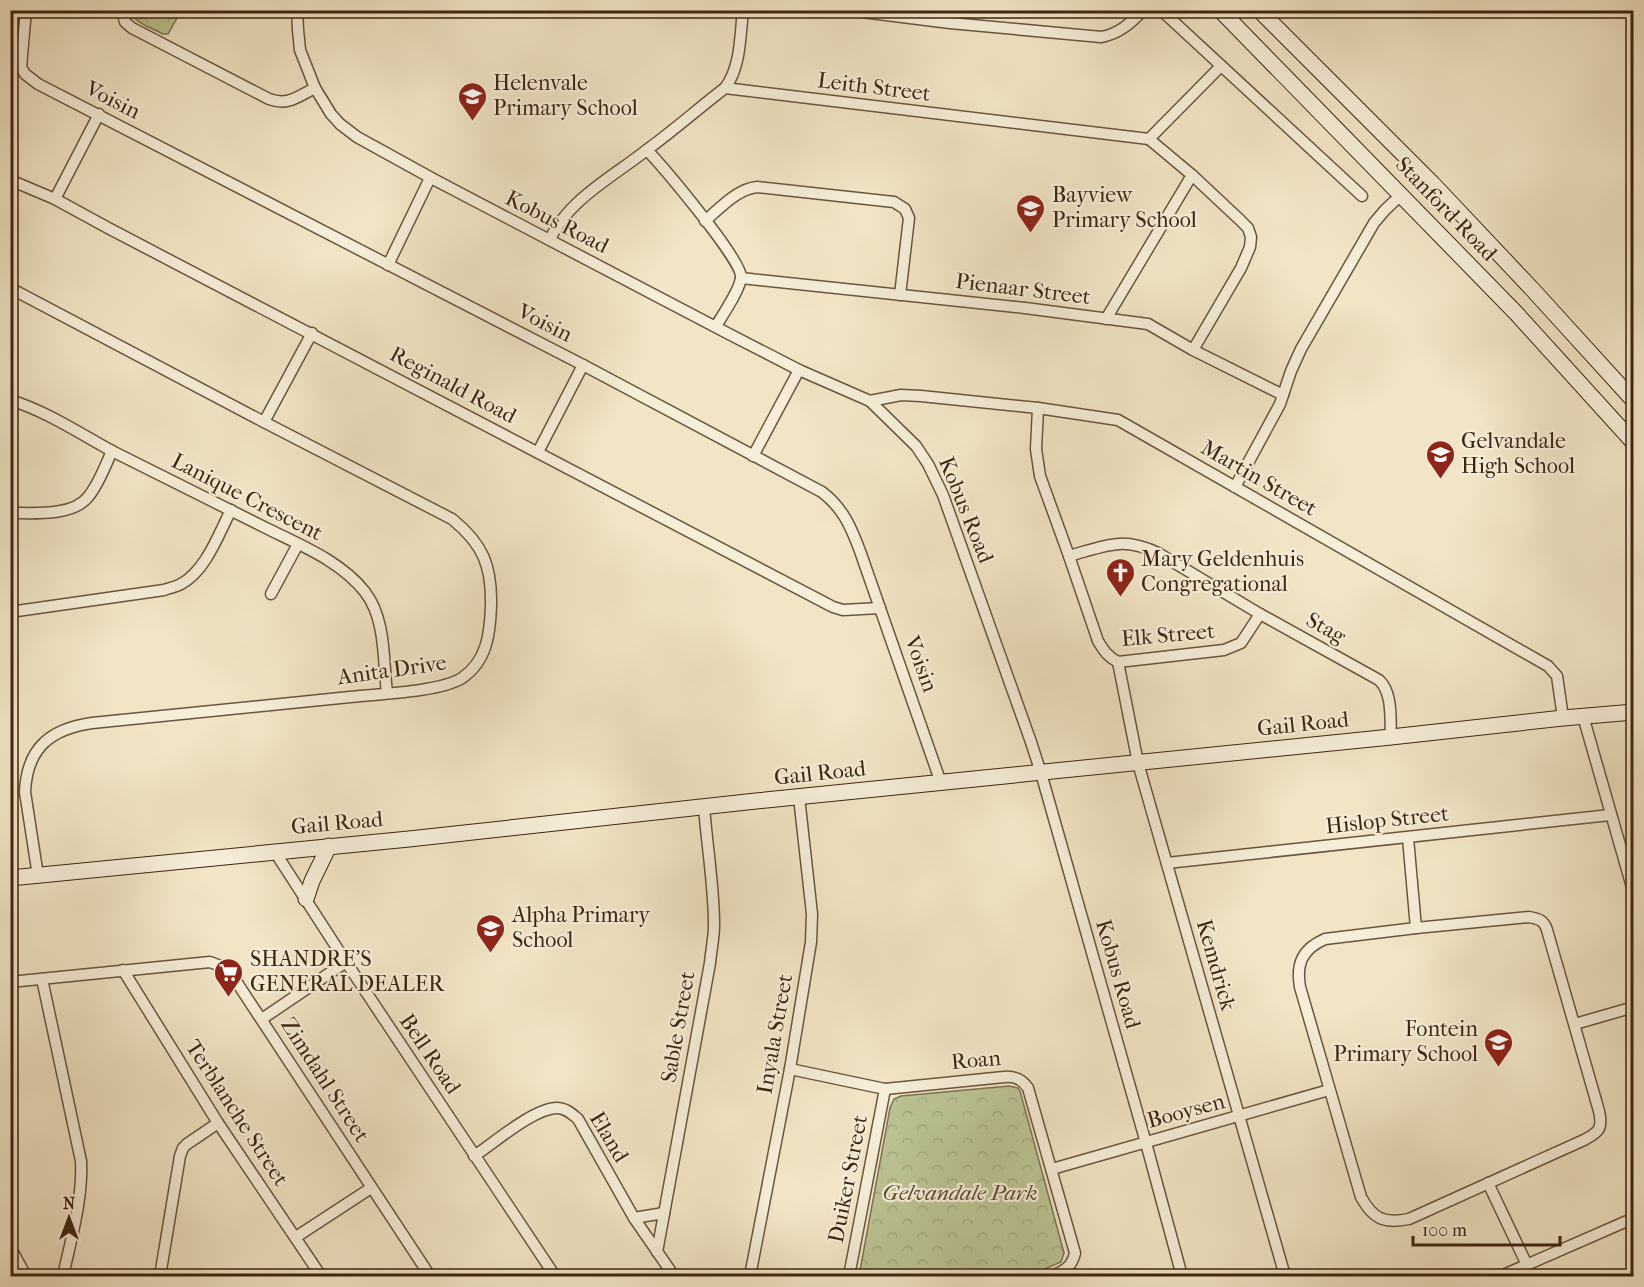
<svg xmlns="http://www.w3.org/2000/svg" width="1644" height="1287" font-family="'IM FELL French Canon',serif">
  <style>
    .forest { fill: url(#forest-crowns); stroke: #7c7452; stroke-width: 1.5 }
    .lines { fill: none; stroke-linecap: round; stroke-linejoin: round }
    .street-casing { stroke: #6b553e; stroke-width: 13 }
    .secondary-casing { stroke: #3e2511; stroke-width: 17 }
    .street { stroke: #f6eed9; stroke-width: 10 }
    .secondary { stroke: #f6eed9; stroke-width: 15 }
    .labels { text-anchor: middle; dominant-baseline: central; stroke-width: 4.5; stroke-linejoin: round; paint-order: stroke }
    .poi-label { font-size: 22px; fill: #3e2511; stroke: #f6eed9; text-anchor: start }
    .street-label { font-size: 22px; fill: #3e2511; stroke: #f6eed9 }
    .park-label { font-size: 22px; font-style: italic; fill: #5d4d32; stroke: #f6eed9 }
  </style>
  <defs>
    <pattern id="forest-crowns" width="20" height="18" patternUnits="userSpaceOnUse" patternTransform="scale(1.5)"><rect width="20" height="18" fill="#bbc494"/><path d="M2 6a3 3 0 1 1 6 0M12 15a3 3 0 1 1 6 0" fill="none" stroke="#a2a87f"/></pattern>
  </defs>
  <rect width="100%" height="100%" fill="#f1e5c5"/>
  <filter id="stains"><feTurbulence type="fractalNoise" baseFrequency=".00333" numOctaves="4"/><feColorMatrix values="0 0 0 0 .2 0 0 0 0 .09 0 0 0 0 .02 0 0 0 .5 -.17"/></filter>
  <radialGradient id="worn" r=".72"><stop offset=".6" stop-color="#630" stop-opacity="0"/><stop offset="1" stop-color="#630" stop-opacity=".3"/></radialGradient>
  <g class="forest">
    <path d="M130,11V10L181,11L168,34H163C152,28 134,23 130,11Z"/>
    <path d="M1009,1086L1018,1088L1020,1091L1064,1253L1061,1262L1028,1276H859L890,1108L894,1099L901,1096Z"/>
  </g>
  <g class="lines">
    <defs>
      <g id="street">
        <path d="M26,10L21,67L25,74L38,84L583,365L822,492C843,508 851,527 860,551L941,783"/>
        <path d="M122,10L125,22L132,28L269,99C288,106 297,97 315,88"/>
        <path d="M297,10L298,30L300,50L315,88L331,114L340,124L357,137L435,180L729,334L799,370L870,401L916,446L928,464L943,495L1031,742L1041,773L1146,1143L1182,1276"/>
        <path d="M846,10L950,23L1101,37C1119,34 1131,23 1143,10"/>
        <path d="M1161,10L1362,196"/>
        <path d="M725,88L1149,139L1221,66"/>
        <path d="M1149,139L1192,175L1240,220L1248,228L1251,237L1250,247L1241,268L1193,350"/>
        <path d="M647,150C663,167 742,260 741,277C741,288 722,316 716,326"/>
        <path d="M10,180L55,199L110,229L833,607L843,610L880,608"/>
        <path d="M55,199L99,114"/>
        <path d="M705,221C720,208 737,189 757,187L894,202L905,209L909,218L900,295"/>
        <path d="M550,239C569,199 614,176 648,149C674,130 699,108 725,88C741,67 740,36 743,10"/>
        <path d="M388,265L430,178"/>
        <path d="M741,278L1025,308L1148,324L1193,350L1283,395"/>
        <path d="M10,288L264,422L452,519C483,544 492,566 491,606C490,634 487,661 462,678C440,692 378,694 350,697C264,705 178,714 92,723C50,729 27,748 25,792L38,876"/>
        <path d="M1106,319L1192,175"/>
        <path d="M10,400C46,411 79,433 112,451C163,477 215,502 266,528C300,545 341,561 365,592C386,619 383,660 387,693"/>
        <path d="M870,401L901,395L921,396L1038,408L1118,420L1548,666L1557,676L1563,718"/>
        <path d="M1038,408L1036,449L1040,476L1069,556L1098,641C1104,651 1108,657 1118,662L1224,650L1241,643L1260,614"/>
        <path d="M264,422L312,333"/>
        <path d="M538,452L583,365"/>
        <path d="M753,456L799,370"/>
        <path d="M1235,487L1280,404L1291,371L1301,349L1374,223L1385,210L1401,195"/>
        <path d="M13,513C35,513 73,516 88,497C99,484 105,466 112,451"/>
        <path d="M1069,556C1105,546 1122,536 1158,553L1260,614L1379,680C1393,693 1390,719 1391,737"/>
        <path d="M271,594L298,544"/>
        <path d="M10,612L164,590C169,588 176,587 181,584C206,571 219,533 231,510"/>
        <path d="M1118,662L1138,763L1285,1276"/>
        <path d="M1583,716L1634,894"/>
        <path d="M1408,838L1416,928"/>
        <path d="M275,852L346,962L555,1276"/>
        <path d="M1167,863L1610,815"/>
        <path d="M1529,917C1539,919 1544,920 1547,930L1599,1111C1603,1129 1599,1132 1584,1140L1409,1219C1384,1224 1373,1219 1361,1197L1300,987C1296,964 1302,949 1325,939L1416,928Z"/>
        <path d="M123,970L218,1123L321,1276"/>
        <path d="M42,979L81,1161C83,1199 71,1239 63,1276"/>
        <path d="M10,982L210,962L228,969L430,1276"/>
        <path d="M262,1019L346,962"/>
        <path d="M1575,1024L1634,1007"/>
        <path d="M790,1069L885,1089L1004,1077C1015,1076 1022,1079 1028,1088L1075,1253C1072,1267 1064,1271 1052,1276"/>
        <path d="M474,1156C494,1143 534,1108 557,1108C566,1108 572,1114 578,1119L634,1218L674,1276"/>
        <path d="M1052,1169L1329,1090"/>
        <path d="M1488,1183L1527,1265"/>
        <path d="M634,1218L664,1213"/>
        <path d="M296,1237L371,1188"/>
        <path d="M10,1247L26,1276"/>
        <path d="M657,1252L710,963C711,951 714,938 714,925C714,886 707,846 704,807"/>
        <path d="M160,1276L180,1156L183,1148L187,1144L218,1123"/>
        <path d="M750,1276L790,1069L811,942L812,914L799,797"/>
        <path d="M849,1276L885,1089"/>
        <path d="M1501,1276L1634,1218"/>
      </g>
      <g id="secondary">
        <path d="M1220,10L1516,313L1634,443"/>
        <path d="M1259,10L1432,183L1533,290L1634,401"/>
        <path d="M10,878L409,839L756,801L1391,737L1563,718L1634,712"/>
        <path d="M306,899L312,881L329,846"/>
      </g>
    </defs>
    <use href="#street" class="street-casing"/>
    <use href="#secondary" class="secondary-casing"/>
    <use href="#street" class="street"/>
    <use href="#secondary" class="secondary"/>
  </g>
  <defs>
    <symbol id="school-pin" viewBox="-11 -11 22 30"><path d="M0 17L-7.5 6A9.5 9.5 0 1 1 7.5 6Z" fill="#8f2418" stroke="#f6eed9"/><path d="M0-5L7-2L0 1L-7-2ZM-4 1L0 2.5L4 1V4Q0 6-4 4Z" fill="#fff"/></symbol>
    <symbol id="church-pin" viewBox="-11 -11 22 30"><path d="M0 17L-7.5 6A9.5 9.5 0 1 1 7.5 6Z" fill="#8f2418" stroke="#f6eed9"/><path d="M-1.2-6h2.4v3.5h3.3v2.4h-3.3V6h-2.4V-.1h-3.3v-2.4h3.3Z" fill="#fff"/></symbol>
    <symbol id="supermarket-pin" viewBox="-11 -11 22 30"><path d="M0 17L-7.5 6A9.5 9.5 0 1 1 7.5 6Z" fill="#8f2418" stroke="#f6eed9"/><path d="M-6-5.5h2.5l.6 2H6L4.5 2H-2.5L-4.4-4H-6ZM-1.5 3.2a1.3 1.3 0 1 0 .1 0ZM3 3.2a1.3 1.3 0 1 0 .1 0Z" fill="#fff"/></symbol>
  </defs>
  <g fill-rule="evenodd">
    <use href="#school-pin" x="456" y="80" width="33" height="45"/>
    <use href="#school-pin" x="1014" y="192" width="33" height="45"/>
    <use href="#school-pin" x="1424" y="438" width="33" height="45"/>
    <use href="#church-pin" x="1104" y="556" width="33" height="45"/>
    <use href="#school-pin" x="474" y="912" width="33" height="45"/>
    <use href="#supermarket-pin" x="212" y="956" width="33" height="45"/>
    <use href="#school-pin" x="1482" y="1026" width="33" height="45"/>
  </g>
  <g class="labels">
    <g class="poi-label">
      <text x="493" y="83">Helenvale<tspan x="493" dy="25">Primary School</tspan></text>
      <text x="1052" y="195">Bayview<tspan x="1052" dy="25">Primary School</tspan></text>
      <text x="1461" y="441">Gelvandale<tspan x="1461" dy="25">High School</tspan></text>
      <text x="1141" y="559">Mary Geldenhuis<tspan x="1141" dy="25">Congregational</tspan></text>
      <text x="512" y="915">Alpha Primary<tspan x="512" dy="25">School</tspan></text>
      <text x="250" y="959">SHANDRE'S<tspan x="250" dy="25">GENERAL DEALER</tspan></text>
      <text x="1478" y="1029" text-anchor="end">Fontein<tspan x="1478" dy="25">Primary School</tspan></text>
    </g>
    <g class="street-label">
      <text transform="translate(874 87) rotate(7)">Leith Street</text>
      <text transform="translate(113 100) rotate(27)">Voisin</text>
      <text transform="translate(1446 209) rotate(46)">Stanford Road</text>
      <text transform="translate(557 222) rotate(27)">Kobus Road</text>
      <text transform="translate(1023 289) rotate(7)">Pienaar Street</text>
      <text transform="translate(545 323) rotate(27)">Voisin</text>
      <text transform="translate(453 385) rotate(28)">Reginald Road</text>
      <text transform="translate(1259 478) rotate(30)">Martin Street</text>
      <text transform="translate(247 497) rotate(27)">Lanique Crescent</text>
      <text transform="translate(966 510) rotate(68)">Kobus Road</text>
      <text transform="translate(1326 628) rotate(29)">Stag</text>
      <text transform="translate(1168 635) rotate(-5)">Elk Street</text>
      <text transform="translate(921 664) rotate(70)">Voisin</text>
      <text transform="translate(392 670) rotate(-8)">Anita Drive</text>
      <text transform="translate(1303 724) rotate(-6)">Gail Road</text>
      <text transform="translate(820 773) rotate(-6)">Gail Road</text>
      <text transform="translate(1387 820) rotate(-6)">Hislop Street</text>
      <text transform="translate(337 823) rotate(-5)">Gail Road</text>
      <text transform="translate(1216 965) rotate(74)">Kemdrick</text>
      <text transform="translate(1118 974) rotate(74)">Kobus Road</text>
      <text transform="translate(678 1027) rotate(-80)">Sable Street</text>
      <text transform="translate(775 1034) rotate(-80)">Inyala Street</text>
      <text transform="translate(430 1054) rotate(56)">Bell Road</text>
      <text transform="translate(976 1060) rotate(-5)">Roan</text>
      <text transform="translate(325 1080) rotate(57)">Zimdahl Street</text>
      <text transform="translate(1186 1111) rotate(-15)">Booysen</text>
      <text transform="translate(237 1113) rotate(57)">Terblanche Street</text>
      <text transform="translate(609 1137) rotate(59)">Eland</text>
      <text transform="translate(848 1179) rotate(-79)">Duiker Street</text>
    </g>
    <g class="park-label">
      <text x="960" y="1193">Gelvandale Park</text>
    </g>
  </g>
  <rect width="1644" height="1287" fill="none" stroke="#f1e5c5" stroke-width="36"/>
  <rect x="12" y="12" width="1620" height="1263" fill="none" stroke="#3e2511" stroke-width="3"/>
  <rect x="18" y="18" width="1608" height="1251" fill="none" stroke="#3e2511" stroke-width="1.5"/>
  <g transform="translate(69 1218)" stroke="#f6eed9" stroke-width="4.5" paint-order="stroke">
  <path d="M0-4.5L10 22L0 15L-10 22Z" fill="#3e2511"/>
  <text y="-9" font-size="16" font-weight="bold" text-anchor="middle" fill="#3e2511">N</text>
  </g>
  <path d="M1413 1236v9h147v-9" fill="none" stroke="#3e2511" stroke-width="3"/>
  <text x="1422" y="1236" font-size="18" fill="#3e2511" stroke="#f6eed9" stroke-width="4.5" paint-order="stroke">100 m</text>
  <rect width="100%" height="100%" filter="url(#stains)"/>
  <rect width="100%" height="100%" fill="url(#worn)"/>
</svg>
